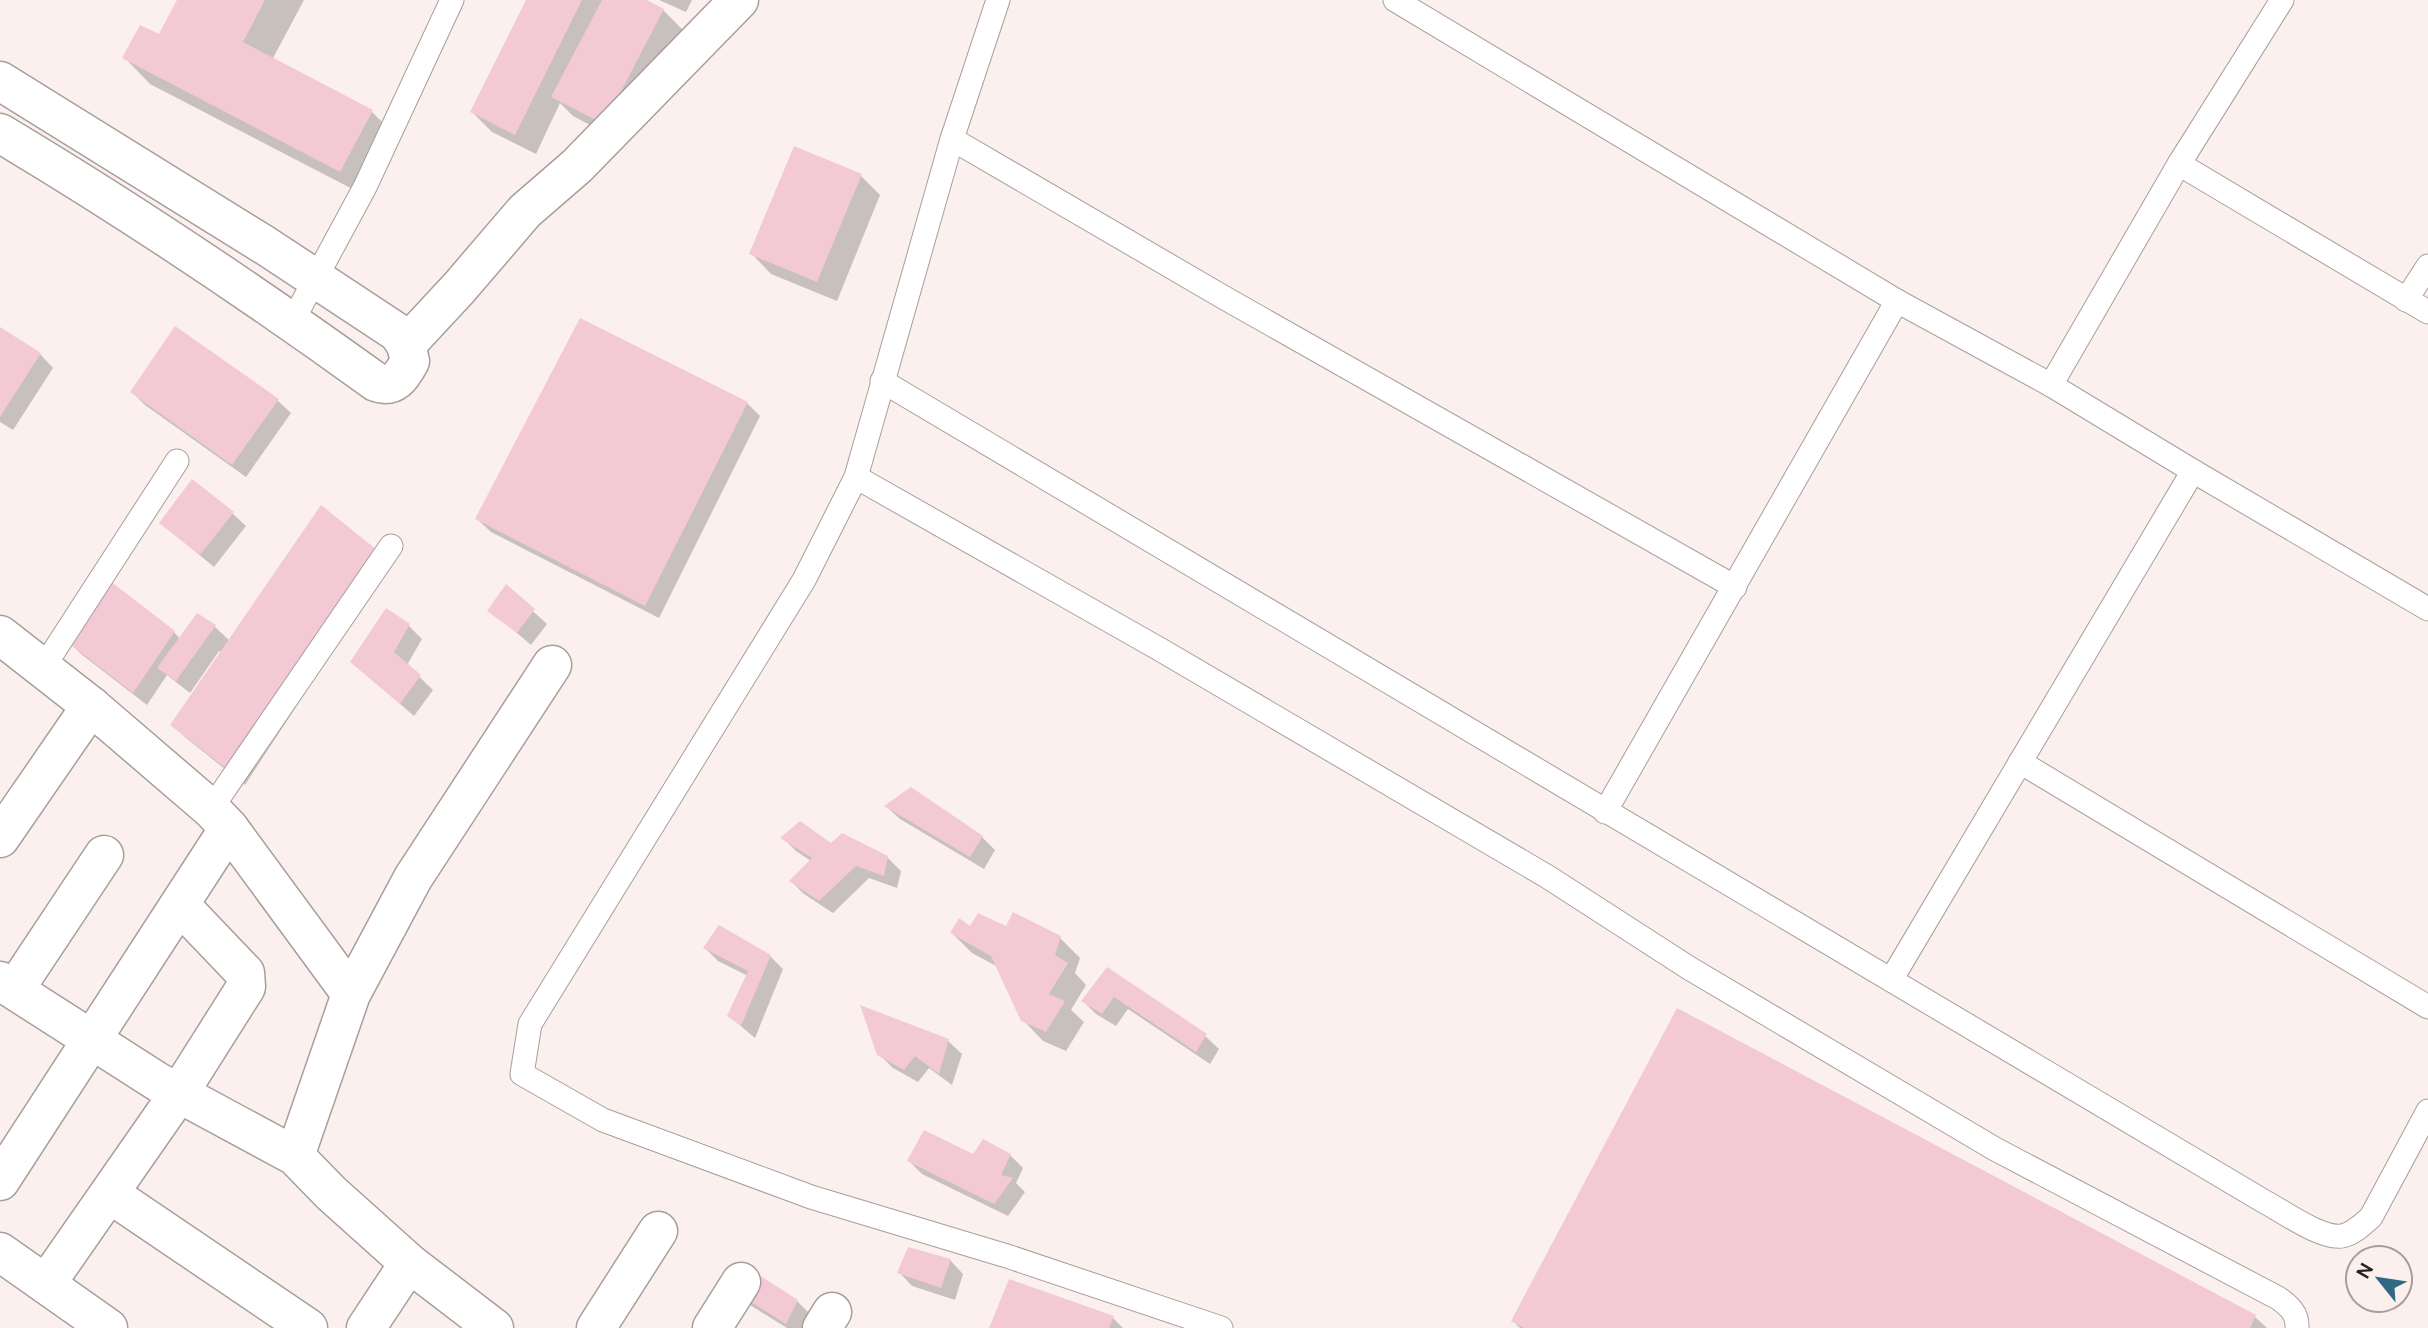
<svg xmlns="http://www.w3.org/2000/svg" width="2428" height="1328" font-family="'DM Sans',sans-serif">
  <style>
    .shadow { fill: #0003 }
    .building { fill: #f2c9d4 }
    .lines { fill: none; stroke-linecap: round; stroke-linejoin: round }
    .service-casing { stroke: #a89e9b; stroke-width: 25 }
    .minor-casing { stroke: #a89e9b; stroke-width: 41 }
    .service { stroke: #fff; stroke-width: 23 }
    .minor { stroke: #fff; stroke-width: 38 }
  </style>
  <rect width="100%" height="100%" fill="#fbf0ed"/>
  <g class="shadow">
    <path d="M179,0H304L272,60L372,112L397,137L366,196L150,84L125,58L159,37Z"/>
    <path d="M528,0H644L663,10L683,30L624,143L573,116L560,103L536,154L492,132L472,112Z"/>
    <path d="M659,0H692L686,12Z"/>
    <path d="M861,176L880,195L837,301L771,274L752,254Z"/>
    <path d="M0,329L40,354L53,368L13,430L0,422Z"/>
    <path d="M132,392L277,400L291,413L246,477L145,405Z"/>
    <path d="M747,403L760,416L659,618L491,532L477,519Z"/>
    <path d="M232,513L246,526L214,567L161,523Z"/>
    <path d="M389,564L245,785L186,738L173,725L222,652L219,651L190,693L167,675L147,705L81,654L68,641L174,632L180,639L214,626L230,641Z"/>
    <path d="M506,587L547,624L531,645L490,610Z"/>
    <path d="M409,626L422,639L407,665L433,690L414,716L352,662Z"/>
    <path d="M887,807L982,837L995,850L984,869L900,819Z"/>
    <path d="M783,838L887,857L901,871L897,888L869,878L833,913L804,894L791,881L811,861L796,851Z"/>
    <path d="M1014,914L1060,938L1080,958L1075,973L1086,985L1071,1010L1084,1022L1066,1051L1043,1041L1023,1020L998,967L972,953L952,933L970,929H1007Z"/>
    <path d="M705,948L770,956L783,969L755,1038L729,1016L748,976L718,961Z"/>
    <path d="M1107,969L1205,1036L1219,1049L1210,1064L1128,1009L1116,1026L1096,1014L1083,1001Z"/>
    <path d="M1678,1010L2255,1317L2267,1328H1520L1513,1321Z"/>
    <path d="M948,1041L962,1054L952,1085L929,1068L918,1082L893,1068L879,1054Z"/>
    <path d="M1010,1155L1023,1168L1016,1183L1025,1192L1008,1216L922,1174L909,1161Z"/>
    <path d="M950,1260L963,1274L955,1300L912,1286L899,1272Z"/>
    <path d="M737,1292L797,1301L810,1314L804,1328H787L750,1305Z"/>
    <path d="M1113,1318L1123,1328H991Z"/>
  </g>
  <g class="building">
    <path d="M177,0H265L243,42L373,110L340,172L122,58L140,25L159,34Z"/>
    <path d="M526,0H582L515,135L470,112Z"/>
    <path d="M602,0H647L664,9L604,124L551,97Z"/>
    <path d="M794,146L862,174L817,282L749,254Z"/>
    <path d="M580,318L748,402L645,606L475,519Z"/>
    <path d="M175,326L279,399L232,465L130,392Z"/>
    <path d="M0,327L41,353L0,417Z"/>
    <path d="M192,479L234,512L200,555L159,523Z"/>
    <path d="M321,505L377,550L232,773L170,725Z"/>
    <path d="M110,581L175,631L133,693L66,641Z"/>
    <path d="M506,584L535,609L517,633L487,611Z"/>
    <path d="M386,608L410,624L394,652L421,675L400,704L350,662Z"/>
    <path d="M197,613L216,625L176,681L157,668Z"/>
    <path d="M911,787L983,836L970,857L884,806Z"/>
    <path d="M800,821L831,843L842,833L888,856L884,876L856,866L819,901L789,881L812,858L780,838Z"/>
    <path d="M1013,912L1061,936L1055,955L1068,963L1049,994L1065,1001L1046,1032L1021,1021L991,956L950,933L959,918L970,926L978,913L1006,926Z"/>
    <path d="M719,925L771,955L741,1026L727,1016L748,971L703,948Z"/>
    <path d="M1107,967L1207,1034L1196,1052L1114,997L1102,1014L1081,1001Z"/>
    <path d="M860,1005L949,1039L939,1074L915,1056L904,1070L877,1055Z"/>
    <path d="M1677,1008L2256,1315L2250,1328H1524L1511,1321Z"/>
    <path d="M924,1130L973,1154L983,1139L1011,1154L1001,1175L1013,1178L994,1204L907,1161Z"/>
    <path d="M908,1247L951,1259L941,1288L897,1273Z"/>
    <path d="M751,1270L798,1300L786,1324L735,1292Z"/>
    <path d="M1009,1279L1114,1316L1109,1328H989Z"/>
  </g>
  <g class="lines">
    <defs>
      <g id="service">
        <path d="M998,0L952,139L856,477L804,580L530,1024L522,1074L603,1120L811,1197L1010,1257L1221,1328"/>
        <path d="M1395,0L1897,301L2051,385L2193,471L2428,609"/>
        <path d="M952,139L1223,297L1735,587"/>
        <path d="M2179,164L2428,312"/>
        <path d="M2406,300L2428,266"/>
        <path d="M292,322L365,187L452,0"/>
        <path d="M882,381L2265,1202C2284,1212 2321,1239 2342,1236C2353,1234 2362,1225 2371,1217L2428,1111"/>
        <path d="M2051,385L2179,164L2282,0"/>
        <path d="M856,477L1161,650L1548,877L1689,968L1995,1149L2278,1298C2289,1306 2298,1313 2297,1328"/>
        <path d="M43,668L177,461"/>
        <path d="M2020,762L2428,1007"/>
        <path d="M211,809L391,546"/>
        <path d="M1605,812L1897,301"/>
        <path d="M1891,980L2193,471"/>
      </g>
      <g id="minor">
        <path d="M0,81L266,246L398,333L406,345L410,361C402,376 394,389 376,382C254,294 129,210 0,133"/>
        <path d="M406,345L459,288L525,211L577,166L739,0"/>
        <path d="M0,635L91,706L211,809L229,828L351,994"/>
        <path d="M0,838L91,706"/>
        <path d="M0,981L158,1082L295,1156L331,1193L409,1263L494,1328"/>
        <path d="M15,989L104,855"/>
        <path d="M295,1156L351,994L413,878L552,665"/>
        <path d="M0,1181L229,828"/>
        <path d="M110,1194L308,1328"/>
        <path d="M0,1252L108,1328"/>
        <path d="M46,1284L179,1093L246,987L245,973L180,905"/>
        <path d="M366,1328L409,1263"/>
        <path d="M596,1328L658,1231"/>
        <path d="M712,1328L741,1282"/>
        <path d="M822,1328L832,1312"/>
      </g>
    </defs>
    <use href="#service" class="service-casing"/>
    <use href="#minor" class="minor-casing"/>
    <use href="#service" class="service"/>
    <use href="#minor" class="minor"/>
  </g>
  <g transform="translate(2379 1279) rotate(300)"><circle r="33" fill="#fbf0ed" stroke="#a69e9c" stroke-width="2"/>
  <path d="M0-5L12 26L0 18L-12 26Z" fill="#306982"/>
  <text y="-10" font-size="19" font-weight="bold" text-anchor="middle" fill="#272322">N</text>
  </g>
</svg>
